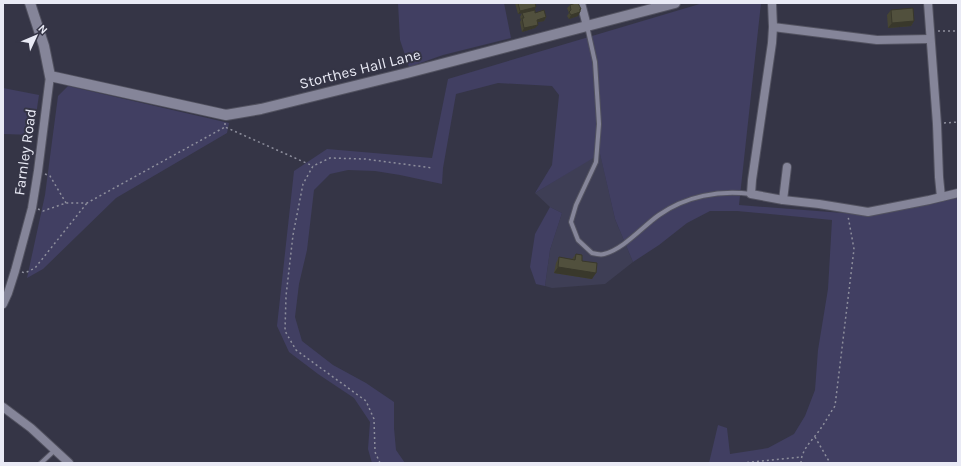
<svg xmlns="http://www.w3.org/2000/svg" width="961" height="466" font-family="Karla,sans-serif">
  <style>
    .built { fill: #3e3e55 }
    .green { fill: #413f62 }
    .lines { fill: none; stroke-linecap: round; stroke-linejoin: round }
    .service-casing { stroke: #525260; stroke-width: 6 }
    .minor-casing { stroke: #525260; stroke-width: 10 }
    .tertiary-casing { stroke: #525260; stroke-width: 12 }
    .path { stroke: #8e8f9d; stroke-width: 1.5; stroke-dasharray: 2 3; stroke-linecap: butt }
    .service { stroke: #858599; stroke-width: 4 }
    .minor { stroke: #858599; stroke-width: 8 }
    .tertiary { stroke: #858599; stroke-width: 10 }
    .wall { fill: #464534 }
    .shaded-wall { fill: #39382b }
    .building { fill: #51503d; stroke: #39382b }
    .labels { text-anchor: middle; dominant-baseline: central; stroke-width: 4; stroke-linejoin: round; paint-order: stroke }
    .street-label { font-size: 15px; fill: #e9eaf5; stroke: #353546 }
  </style>
  <rect width="100%" height="100%" fill="#353546"/>
  <path class="built" d="M600,153L615,219L633,262L605,284L552,288L545,286L550,250L562,213L550,207L535,193Z"/>
  <g class="green">
    <path d="M398,3H504L511,38L443,55L409,67L400,40Z"/>
    <path d="M703,3H761L739,205L869,215L958,193V463H709L718,425L727,428L730,454L768,448L794,434L805,416L815,390L818,350L828,289L832,220L737,211H710L687,223L659,245L633,262L615,219L600,154L535,193L552,165L559,95L552,86L498,83L456,94L443,168L442,184L400,175L375,171L348,170L330,174L314,190L307,250L299,284L295,317L302,341L333,365L366,383L394,402V428L396,450L405,463H372L368,449L370,422L354,398L318,374L289,352L277,326L294,171L327,149L432,158L448,79Z"/>
    <path d="M68,86L229,123L227,133L116,198L43,269L27,278L45,195L58,96Z"/>
    <path d="M3,88L39,95L33,135L3,134Z"/>
    <path d="M550,207L562,213L550,250L545,286L536,284L530,267L535,234Z"/>
  </g>
  <g class="lines">
    <defs>
      <g id="service">
        <path d="M587,26L595,62L599,124L596,162L576,205L571,222L578,240L592,253C596,254 601,255 604,254C624,249 643,226 659,215C686,196 719,190 751,194"/>
        <path d="M41,463L55,450"/>
      </g>
      <g id="minor">
        <path d="M581,3L587,26"/>
        <path d="M772,3L773,27L772,43L752,180L751,194L783,200L819,204L868,212L929,200L958,193"/>
        <path d="M928,3L937,124L939,177L941,197"/>
        <path d="M773,27L877,40L930,39"/>
        <path d="M783,200L787,167"/>
        <path d="M3,304L8,293L15,271L32,208L38,171L50,76"/>
        <path d="M3,407L31,428L69,463"/>
      </g>
      <path id="tertiary" d="M30,3L44,46L50,76L226,115L261,109L407,73L675,3"/>
    </defs>
    <use href="#service" class="service-casing"/>
    <use href="#minor" class="minor-casing"/>
    <use href="#tertiary" class="tertiary-casing"/>
    <g class="path">
      <path d="M938,31H958"/>
      <path d="M225,123V127L313,166"/>
      <path d="M944,123L958,122"/>
      <path d="M45,174L50,176L66,203"/>
      <path d="M38,209L43,211L66,203H87L225,127"/>
      <path d="M22,272L25,273L35,268L87,203"/>
      <path d="M815,437L830,463"/>
      <path d="M380,463L375,452L374,419L366,401L296,350L285,331L286,296L293,235L303,184L313,166L330,158L365,159L433,168"/>
      <path d="M742,463L801,457"/>
      <path d="M801,463C801,449 814,439 821,428C826,421 830,413 835,406L854,249L848,216"/>
    </g>
    <use href="#service" class="service"/>
    <use href="#minor" class="minor"/>
    <use href="#tertiary" class="tertiary"/>
  </g>
  <g class="wall">
    <path d="M515,3H535L534,10L535,13L546,17L544,21L537,22L535,28L522,32L520,22L521,20L520,17L522,13L518,14Z"/>
    <path d="M570,5L581,9L578,16L569,19L567,16L569,13L567,8Z"/>
    <path d="M891,10L914,21L911,26L888,28L887,15Z"/>
    <path d="M576,254L582,261L592,279L554,273L556,263L559,257L572,259Z"/>
  </g>
  <g class="shaded-wall">
    <path d="M536,7L534,11L518,14L520,11Z"/>
    <path d="M580,12L578,16L569,19L571,15Z"/>
    <path d="M546,17L544,21L534,23L537,20Z"/>
    <path d="M914,21L911,26L888,28L892,23Z"/>
    <path d="M538,25L535,28L522,32L524,28Z"/>
    <path d="M558,267L596,273L592,279L554,273Z"/>
  </g>
  <g class="building">
    <path d="M518,3H535L536,7L520,11Z"/>
    <path d="M576,3H578L581,9H580V12L571,15L569,12L571,10L570,5Z"/>
    <path d="M913,8L914,21L892,23L891,10Z"/>
    <path d="M535,10V13L544,10L546,17L537,20L538,25L524,28L522,18H524L522,13Z"/>
    <path d="M576,254L582,255V261L597,263L596,273L558,267L559,257L575,260Z"/>
  </g>
  <g class="labels">
    <g class="street-label">
      <text transform="translate(360 69) rotate(-14)">Storthes Hall Lane</text>
      <text transform="translate(25 152) rotate(-82)">Farnley Road</text>
    </g>
  </g>
  <rect width="961" height="466" fill="none" stroke="#e9eaf5" stroke-width="8"/>
  <g transform="translate(36 36) rotate(46)" stroke="#353546" stroke-width="3" paint-order="stroke">
  <path d="M0-3L7 15L0 10L-7 15Z" fill="#e9eaf5"/>
  <text y="-6" font-size="11" font-weight="bold" text-anchor="middle" fill="#e9eaf5">N</text>
  </g>
</svg>
